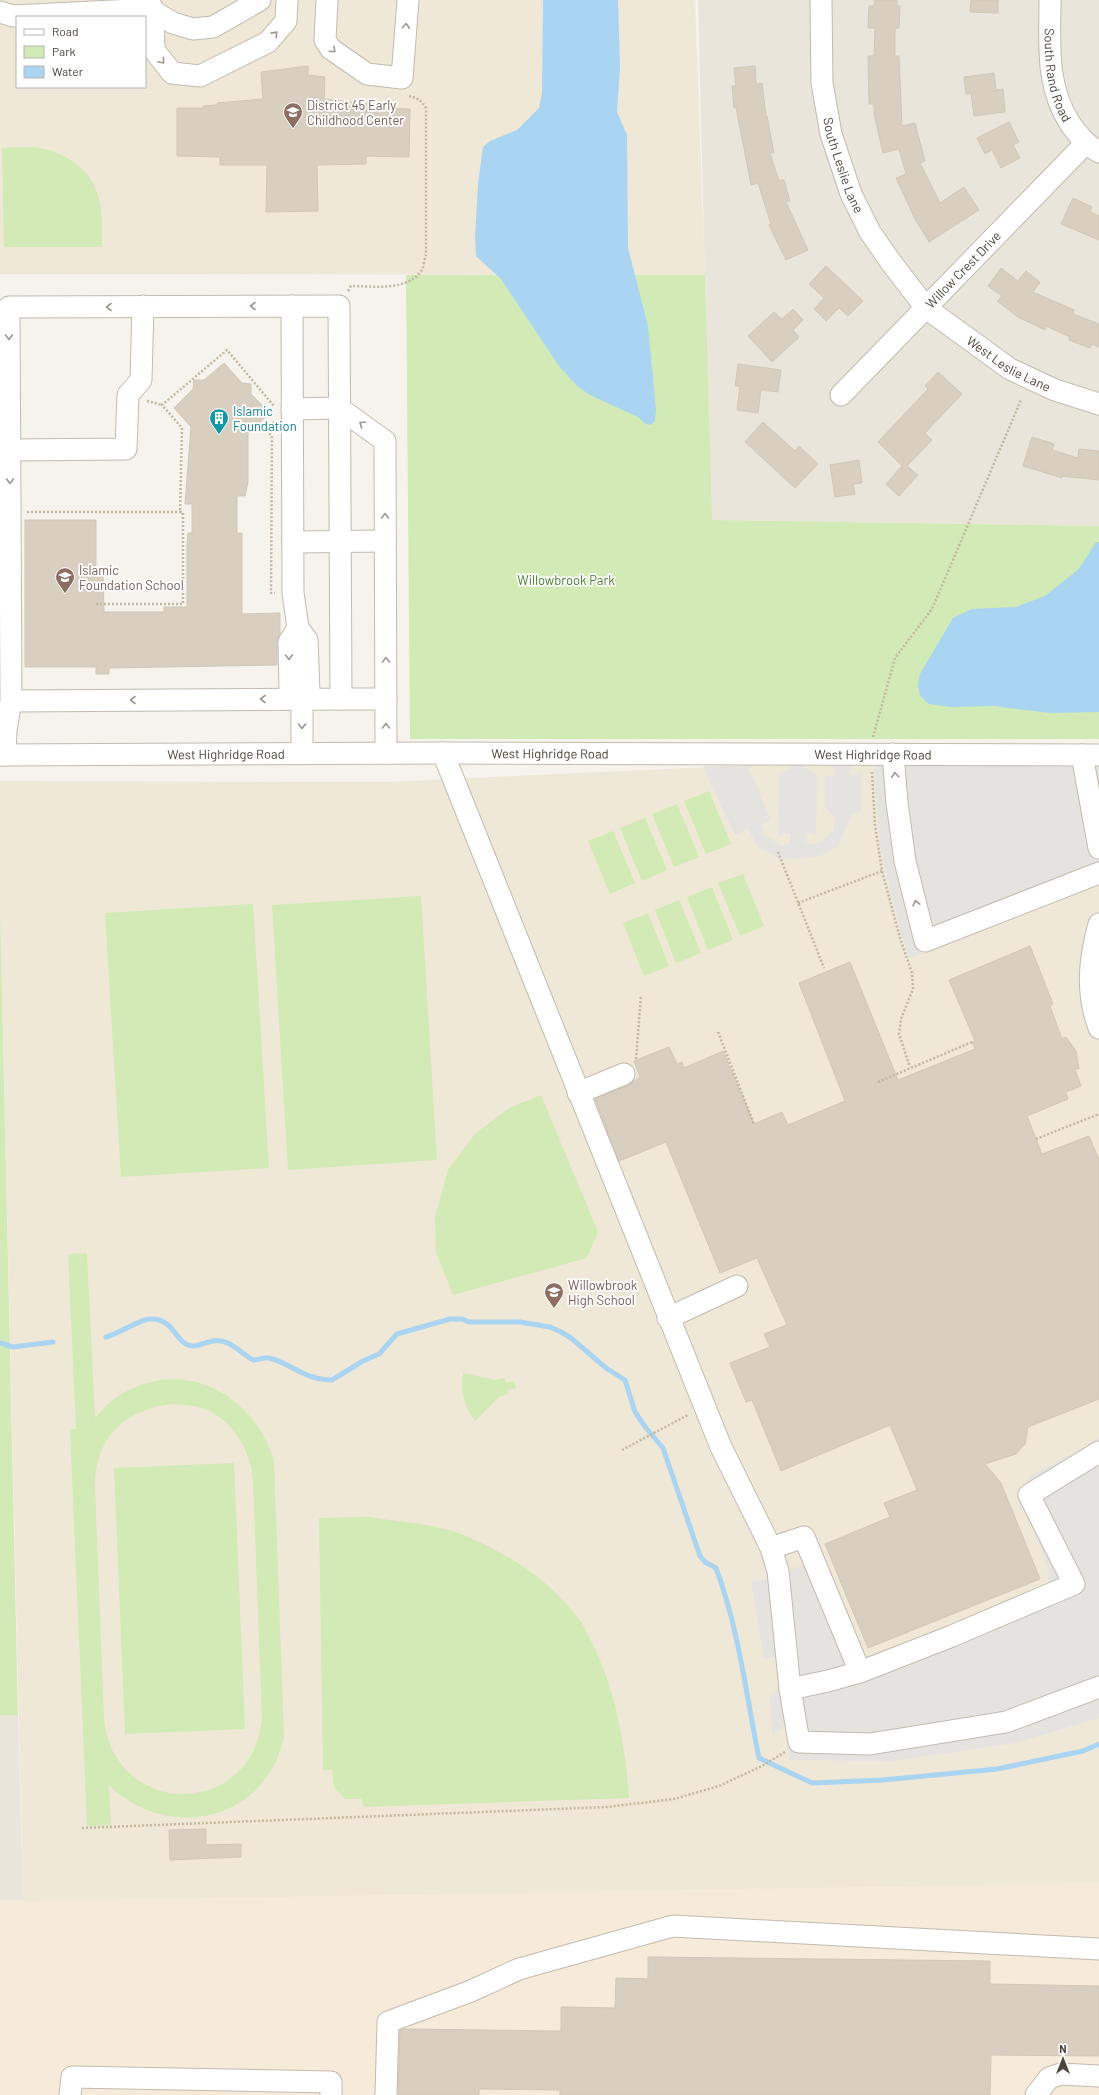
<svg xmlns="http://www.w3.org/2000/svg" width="1099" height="2095" font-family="Barlow,sans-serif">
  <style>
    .residential { fill: #eae5da }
    .commercial { fill: #f7ead8 }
    .education { fill: #efe8d6; fill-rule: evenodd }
    .green { fill: #d2eab5; fill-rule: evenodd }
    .parking { fill: #e5e3e0 }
    .water { fill: #a9d4f2 }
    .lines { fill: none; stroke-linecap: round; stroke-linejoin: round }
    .stream { stroke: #a9d4f2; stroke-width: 5 }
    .building { fill: #d8cfc1; stroke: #d3c7b4 }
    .minor-casing { stroke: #c2bbae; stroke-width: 23 }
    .path { stroke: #c4b79f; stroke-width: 2.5; stroke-dasharray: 2 2; stroke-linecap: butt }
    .minor { stroke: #fff; stroke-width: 21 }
    .oneway { stroke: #9c9892 }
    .labels { text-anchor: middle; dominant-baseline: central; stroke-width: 3.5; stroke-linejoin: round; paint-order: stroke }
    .street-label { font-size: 13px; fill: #4b4439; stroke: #fff }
    .education-label { font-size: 13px; fill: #785e54; stroke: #fff; text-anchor: start }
    .culture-label { font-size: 13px; fill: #0d838f; stroke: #fff; text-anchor: start }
    .park-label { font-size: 13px; fill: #4a7f2a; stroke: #fff }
  </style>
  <rect width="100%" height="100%" fill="#f6f3ec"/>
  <g class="residential">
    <path d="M698,0H1099V526L711,520Z"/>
    <path d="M0,1715H18L23,1901L0,1900Z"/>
  </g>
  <path class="commercial" d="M1099,1883V2095H0V1900Z"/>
  <g class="education">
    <path d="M0,0H695L705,275L0,274ZM17,17H145V87H17Z"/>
    <path d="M1099,761V1883L23,1901L0,902V781L386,782L753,765L786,762Z"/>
  </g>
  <g class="green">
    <path d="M2,148C14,148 27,146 39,148C64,152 91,169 98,195C103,212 102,230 102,247H4Z"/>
    <path d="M406,275H705L712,520L1099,526V739H410Z"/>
    <path d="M709,791L731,844L706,854L684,801Z"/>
    <path d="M677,804L699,857L674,867L652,814Z"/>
    <path d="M645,818L667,870L642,881L620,828Z"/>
    <path d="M613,831L635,883L610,894L588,841Z"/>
    <path d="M743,874L764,926L740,936L718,883Z"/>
    <path d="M712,887L733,940L708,950L687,897Z"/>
    <path d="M421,896L437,1160L288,1170L272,905Z"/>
    <path d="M679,900L701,953L676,963L655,910Z"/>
    <path d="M0,902L18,1715H0Z"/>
    <path d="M253,904L269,1168L121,1177L105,913Z"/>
    <path d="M648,913L669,966L644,976L623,923Z"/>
    <path d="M541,1095L598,1232L587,1258L453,1295L436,1252L435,1217L448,1170L475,1134L509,1108Z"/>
    <path d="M87,1253L95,1418C102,1411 108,1403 117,1397C180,1355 254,1392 274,1461L284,1736C267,1821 168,1843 109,1785L111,1825L87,1826L70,1429H76L68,1254ZM174,1404C184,1405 196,1406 205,1409C233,1420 251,1451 253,1480L262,1720C250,1821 113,1817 104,1718L95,1486C95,1436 127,1408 174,1404Z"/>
    <path d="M463,1373L495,1380L504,1378L506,1383L514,1381L516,1388L508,1390L509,1394L499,1397L475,1421C464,1405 460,1392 463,1373Z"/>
    <path d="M234,1463L245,1729L125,1734L114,1468Z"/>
    <path d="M368,1517C395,1521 423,1523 449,1530C469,1536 488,1546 506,1556C535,1572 561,1595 581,1622C585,1628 588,1636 592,1643C616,1691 625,1744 629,1798L363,1807L362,1799H345L334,1787L332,1770H323L319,1518Z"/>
  </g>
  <g class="parking">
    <path d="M825,760L854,763L849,773L853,777L861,770L862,810L851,816L838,846L820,856L798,859L777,858L757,846L748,829L735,835L703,767L753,765L749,769L771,820L761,825L764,834L781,846L790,843V833L778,836L779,776L790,767L786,762H808L804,767L817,775L816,836L810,833H805V841L810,844L820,842L833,831L836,817L825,808V775L835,777L836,772Z"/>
    <path d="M874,761H1099V879L910,958L901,934L880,847Z"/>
    <path d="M1099,1437V1718L1015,1743L895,1761L790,1760L785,1727L773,1735L769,1697L780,1688L777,1657L764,1659L751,1581L770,1579L822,1557L858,1652L871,1658L1048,1585L1049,1571L1019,1491L1030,1476L1086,1446Z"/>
  </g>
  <g class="water">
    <path d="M543,0H618L620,67L617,112L627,135L628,248L648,326L656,410L655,421L651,425L646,424L638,417L590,395L577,386L559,366L501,279L476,256L475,238L478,184L483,147L490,141L517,130L539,108L542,93Z"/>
    <path d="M1096,542H1099V712L1050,713L995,706L951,707L929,704L920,696L918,686L920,674L953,618L972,609L1016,607L1045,596L1079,569Z"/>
  </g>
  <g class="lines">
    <g class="stream">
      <path d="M106,1337C121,1333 139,1319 151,1319C176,1319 175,1345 193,1346C200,1346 206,1342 213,1341C227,1337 242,1354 253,1360C258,1360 264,1357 269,1358C293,1364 304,1380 332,1380L363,1361L379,1354L397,1334L450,1319H462L469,1322H520L550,1327L561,1332L571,1338L606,1368L625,1380L635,1412L646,1428L663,1448L700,1556L705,1562L716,1568C739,1629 746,1695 759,1758L812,1783L883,1780L997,1769L1083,1751L1099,1744"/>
      <path d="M0,1343L13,1347L53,1342"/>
    </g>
  </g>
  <g class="building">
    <path d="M875,0H897V6H900L899,28H895V56H899L902,126L915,123L925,161L920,163L940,203L964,187L979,210L929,242L915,219L896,178L906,174L899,149L883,153L874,114V104H869L868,56H874L875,28H868L869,6H874Z"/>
    <path d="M971,0H998V13L970,12Z"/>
    <path d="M308,66V75L325,77L324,99L370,104V106L383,108L410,109L409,157L366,156V164L317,165L318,211L266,212L267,165H220V157L177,156V108H203V106L217,105V103L263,99L261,72Z"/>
    <path d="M755,66L756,84L762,83L766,116H767L774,153H770L779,181L784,180L790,201L786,202L808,250L786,260L769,225L771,224L758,183L751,185L736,107L734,108L732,86H736L734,68Z"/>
    <path d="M994,73L996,90L1003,89L1005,112L974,116L971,93L966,94L964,77Z"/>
    <path d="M1009,122L1019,142L1013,145L1020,158L1001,168L992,150L985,154L977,138Z"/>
    <path d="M1073,198L1092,207L1090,212L1099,216V240L1061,224Z"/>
    <path d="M826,266L863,301L848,316L839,308L826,321L814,309L824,298L809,284Z"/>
    <path d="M1001,268L1018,281L1026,271L1040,282L1033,292L1074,310L1073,314L1099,324V347L1092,344L1090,348L1069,340L1070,337L1046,326L1045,330L1018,317L997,301L1002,296L988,286Z"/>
    <path d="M793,309L803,320L793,330L799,337L772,362L748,336L774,312L782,319Z"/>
    <path d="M224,363L242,383L251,384V394L270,413L248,433V482L245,496H237V533H242V614L280,613V634L277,642V665L109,668V674H96V667H25V520H96V571H103L104,612H164V607H187V544L188,533H192V504H185L191,427L174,408L193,389L194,380H204Z"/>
    <path d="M738,364L781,370L778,392L761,390L758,413L737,410L740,386H735Z"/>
    <path d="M938,372L962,394L925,433L932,440L907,466L918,475L899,496L886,484L902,466L878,442L928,389L925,386Z"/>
    <path d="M763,422L795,451L799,446L818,464L795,488L745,442Z"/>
    <path d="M1032,437L1054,444L1052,450L1078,458L1079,449L1099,451V480L1062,476V478L1023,466Z"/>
    <path d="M859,460L862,483L853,484L855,494L835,497L830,465Z"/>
    <path d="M1030,946L1053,1004L1050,1006L1062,1039L1066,1037L1076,1051L1079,1069H1075L1081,1086L1066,1092L1068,1099L1027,1116L1042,1154L1089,1136L1099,1160V1399L1028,1427L1025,1444L1016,1454L985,1464L1001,1483L1040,1579L868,1648L825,1544L890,1517L884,1503L917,1490L890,1425L781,1471L752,1400L746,1402L730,1363L770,1347L764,1334L787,1325L757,1258L720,1273L666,1142L619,1161L595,1099L629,1085L640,1077L634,1061L669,1047L677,1064L682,1062L684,1068L723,1051L754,1124L782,1112L788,1125L845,1101L799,983L850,962L898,1080L975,1049L972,1042L975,1041L949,980Z"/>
    <path d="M206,1829V1845L241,1844V1857L170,1860L169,1830Z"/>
    <path d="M648,1957L990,1961V1984L1099,1986V2056L991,2055L990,2095H560V2090L479,2089V2095H398L400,2030L405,2029L561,2031V2007L615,2008L616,1978L648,1979Z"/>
  </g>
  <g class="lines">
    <defs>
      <g id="minor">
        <path d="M327,0L325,40L331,49L367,74L402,78L408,0"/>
        <path id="s1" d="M821,0L822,83L831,134L851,194L870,232L890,261L926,308L1010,369L1055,390L1099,404"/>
        <path id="s2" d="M1050,0C1050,44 1045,86 1071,125C1081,138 1085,144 1099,152"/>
        <path d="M149,1L153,11L154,50L172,73L200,76L268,42L286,21L287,0"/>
        <path d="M0,12L13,16L133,10L153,11L173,23L193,29L213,27L260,0"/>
        <path d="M292,306L293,593L298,628L289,642L290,693L302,699"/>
        <path id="s3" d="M841,395L1085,144"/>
        <path d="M292,409L339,408L385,441L386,753"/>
        <path d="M10,450L126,449L128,395L141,380L143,306"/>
        <path d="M293,542L385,541"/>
        <path d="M298,628L307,640L309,692L302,699V753"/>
        <path d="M341,699H386"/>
        <path d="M443,753L721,1447L771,1548L778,1571L790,1689L799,1742L870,1744L1006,1722L1099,1687"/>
        <path d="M893,754L897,803L905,861L925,941L1099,873"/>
        <path id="s4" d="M0,755L443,753L1099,755"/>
        <path d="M5,755L6,730L11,701L9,307L339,306L341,699L11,701"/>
        <path d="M1082,755L1099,848"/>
        <path d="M1099,924C1089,960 1086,992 1099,1028"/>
        <path d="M578,1093L624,1074"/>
        <path d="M668,1318L737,1286"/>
        <path d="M771,1548L804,1537L860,1672L952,1636L1074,1584L1029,1495L1099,1452"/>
        <path d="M790,1689L828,1681L860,1672"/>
        <path d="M70,2095L72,2077L331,2082V2095"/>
        <path d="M386,2095L388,2022L471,1991L519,1969L673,1926L1099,1949"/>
        <path d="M1036,2095L1049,2078L1061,2074L1099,2076"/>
      </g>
    </defs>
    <use href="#minor" class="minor-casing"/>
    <g class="path">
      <path d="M348,291L351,286C373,286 407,292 422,270C424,266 424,259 426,255V108C421,100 417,97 407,96"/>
      <path d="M147,401L162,405"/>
      <path d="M274,422L266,430L272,436L271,593H275"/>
      <path d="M27,512H180"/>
      <path d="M96,604H183V512H180L182,428L162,405L227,350L274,406"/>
      <path d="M873,737L895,658L932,609L1021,400"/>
      <path d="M872,772L875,825L882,871L900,938L912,973L913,989L901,1019L899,1034L910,1067"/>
      <path d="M778,852L824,968"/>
      <path d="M798,903L882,871"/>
      <path d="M718,1032L754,1124"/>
      <path d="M636,1059L641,995"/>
      <path d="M878,1082L972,1042"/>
      <path d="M1036,1139L1099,1114"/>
      <path d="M622,1450L688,1415"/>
      <path d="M82,1828L607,1807L674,1799L719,1786L762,1766L785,1752"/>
    </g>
    <use href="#minor" class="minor"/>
  </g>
  <defs><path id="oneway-chevron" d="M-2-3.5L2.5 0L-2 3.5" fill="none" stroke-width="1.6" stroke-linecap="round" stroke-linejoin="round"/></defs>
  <g class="oneway">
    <use href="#oneway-chevron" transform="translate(406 26) rotate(-85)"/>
    <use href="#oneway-chevron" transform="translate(275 34) rotate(-48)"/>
    <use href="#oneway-chevron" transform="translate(333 50) rotate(43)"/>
    <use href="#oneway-chevron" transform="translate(162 61) rotate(50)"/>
    <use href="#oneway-chevron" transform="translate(253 306) rotate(180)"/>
    <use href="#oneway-chevron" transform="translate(109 307) rotate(180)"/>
    <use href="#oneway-chevron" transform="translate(9 337) rotate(90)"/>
    <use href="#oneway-chevron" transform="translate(362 424) rotate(-145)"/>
    <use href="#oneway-chevron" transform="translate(10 481) rotate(90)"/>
    <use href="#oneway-chevron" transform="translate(385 516) rotate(-90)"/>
    <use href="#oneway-chevron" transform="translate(289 657) rotate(89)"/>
    <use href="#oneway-chevron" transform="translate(386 660) rotate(-90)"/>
    <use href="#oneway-chevron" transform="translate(263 699) rotate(180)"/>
    <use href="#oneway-chevron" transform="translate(133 700) rotate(180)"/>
    <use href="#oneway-chevron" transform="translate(302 726) rotate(90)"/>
    <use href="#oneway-chevron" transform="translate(386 726) rotate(-90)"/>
    <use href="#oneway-chevron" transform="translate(895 775) rotate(-95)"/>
    <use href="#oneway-chevron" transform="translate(916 903) rotate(-104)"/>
  </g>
  <defs>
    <symbol id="school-pin" viewBox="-11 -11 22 30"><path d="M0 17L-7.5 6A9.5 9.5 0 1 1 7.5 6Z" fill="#8d6e63" stroke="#fff"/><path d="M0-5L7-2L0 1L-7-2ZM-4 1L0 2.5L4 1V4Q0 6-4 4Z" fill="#fff"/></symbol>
    <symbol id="building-pin" viewBox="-11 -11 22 30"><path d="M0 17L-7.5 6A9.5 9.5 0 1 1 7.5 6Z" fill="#0f9aa8" stroke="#fff"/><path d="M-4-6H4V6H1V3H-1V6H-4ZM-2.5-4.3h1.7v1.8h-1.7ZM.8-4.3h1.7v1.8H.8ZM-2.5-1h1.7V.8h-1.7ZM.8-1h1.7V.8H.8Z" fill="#fff"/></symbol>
  </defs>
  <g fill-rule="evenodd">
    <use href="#school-pin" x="282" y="101" width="22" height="30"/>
    <use href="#building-pin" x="208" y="407" width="22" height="30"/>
    <use href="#school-pin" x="54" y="566" width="22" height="30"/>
    <use href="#school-pin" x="543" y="1281" width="22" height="30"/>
  </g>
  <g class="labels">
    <g class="street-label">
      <text stroke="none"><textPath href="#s2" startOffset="76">South Rand Road</textPath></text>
      <text stroke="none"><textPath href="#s1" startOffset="168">South Leslie Lane</textPath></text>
      <text stroke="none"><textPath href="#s3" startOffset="175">Willow Crest Drive</textPath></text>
      <text stroke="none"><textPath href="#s1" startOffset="435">West Leslie Lane</textPath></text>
      <text stroke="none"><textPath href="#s4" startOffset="550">West Highridge Road</textPath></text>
      <text stroke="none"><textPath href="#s4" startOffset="226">West Highridge Road</textPath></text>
      <text stroke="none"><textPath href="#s4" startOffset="873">West Highridge Road</textPath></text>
    </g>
    <g class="education-label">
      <text x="307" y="105">District 45 Early<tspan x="307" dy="15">Childhood Center</tspan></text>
      <text x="79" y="570">Islamic<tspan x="79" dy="15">Foundation School</tspan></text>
      <text x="568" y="1285">Willowbrook<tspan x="568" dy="15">High School</tspan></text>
    </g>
    <g class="culture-label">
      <text x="233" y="411">Islamic<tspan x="233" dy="15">Foundation</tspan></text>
    </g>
    <g class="park-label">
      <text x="566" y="580">Willowbrook Park</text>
    </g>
  </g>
  <rect x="16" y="16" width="130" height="72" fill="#ffffff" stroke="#b7b4b0"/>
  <rect x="24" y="29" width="20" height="6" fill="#ffffff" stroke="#b7b4b0"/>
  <text x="52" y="36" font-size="12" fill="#4b4439">Road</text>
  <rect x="24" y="46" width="20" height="12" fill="#d2eab5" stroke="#b7b4b0"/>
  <text x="52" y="56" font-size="12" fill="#4b4439">Park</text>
  <rect x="24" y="66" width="20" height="12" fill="#a9d4f2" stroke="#b7b4b0"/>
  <text x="52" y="76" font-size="12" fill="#4b4439">Water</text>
  <g transform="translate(1063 2059)" stroke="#ffffff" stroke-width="3" paint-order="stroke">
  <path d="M0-3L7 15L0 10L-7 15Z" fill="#4b4439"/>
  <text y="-6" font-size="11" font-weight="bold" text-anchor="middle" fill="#4b4439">N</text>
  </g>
</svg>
